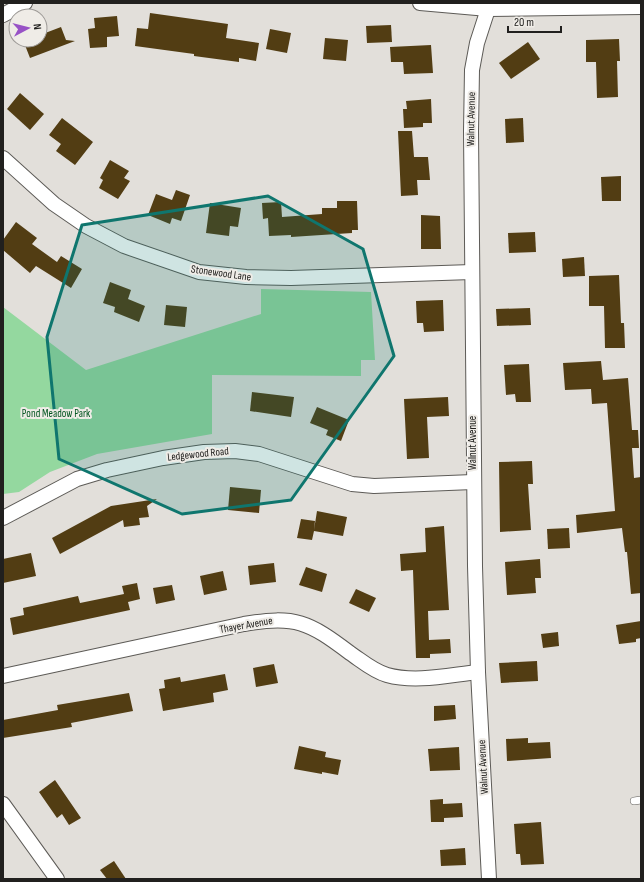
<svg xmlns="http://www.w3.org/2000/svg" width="644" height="882" font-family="'Sofia Sans Condensed',sans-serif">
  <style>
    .green { fill: #94d89f }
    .building { fill: #523d13 }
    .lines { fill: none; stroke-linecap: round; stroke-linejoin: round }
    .service-casing { stroke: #5d5b57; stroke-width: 8 }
    .minor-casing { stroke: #5d5b57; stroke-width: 16 }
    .service { stroke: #fff; stroke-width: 7 }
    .minor { stroke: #fff; stroke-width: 14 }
    .marked { fill: #0f766e; fill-opacity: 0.2; stroke: #0f766e; stroke-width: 3; stroke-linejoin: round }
    .labels { text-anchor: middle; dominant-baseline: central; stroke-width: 4; stroke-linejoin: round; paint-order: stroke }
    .street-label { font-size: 11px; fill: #21201e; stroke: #efece7 }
    .park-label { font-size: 11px; fill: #01541f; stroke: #efece7 }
  </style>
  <rect width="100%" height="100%" fill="#e2dfda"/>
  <path class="green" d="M261,289L371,292L375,360H361V376L212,375V434L97,454L50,472L19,492L3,494V307L86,370L261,314Z"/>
  <g class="building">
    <path d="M150,13L228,24L226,38L259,43L256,61L239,58V62L194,56V54L135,46L137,28L148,29Z"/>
    <path d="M117,16L119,36L107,37V47L90,48L88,29L95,28L94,18Z"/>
    <path d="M391,25L392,42L367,43L366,26Z"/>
    <path d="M61,27L66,40L75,41L30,58L23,40H40V35Z"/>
    <path d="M270,29L291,33L287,53L266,49Z"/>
    <path d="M325,38L348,40L346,61L323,59Z"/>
    <path d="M619,39L620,61H617L618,97L597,98L596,62H586V40Z"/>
    <path d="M528,42L540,59L511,79L499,63Z"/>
    <path d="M431,45L433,73L404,74L403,62H391L390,47Z"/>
    <path d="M20,93L44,114L30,130L7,109Z"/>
    <path d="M431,99L432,123H423V127L404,128L403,109H407L406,101Z"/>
    <path d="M62,118L93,142L75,165L56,151L61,144L49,135Z"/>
    <path d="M523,118L524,142L506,143L505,119Z"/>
    <path d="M398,131H412L414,157H428L430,180H417L418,195L401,196Z"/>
    <path d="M110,160L129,171L124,178L130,181L118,199L99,188L103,180L100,178Z"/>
    <path d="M621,176V201H602L601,177Z"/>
    <path d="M176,190L190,195L181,221L172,218L170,224L148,215L156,194L172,200Z"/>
    <path d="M337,201H357L358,230H352V233L291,237V235L269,236L268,218L263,219L262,203L281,202L282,217L322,214V208H337Z"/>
    <path d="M210,203L241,208L238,227L230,226L229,236L206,233Z"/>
    <path d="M421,215L440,216L441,249H421Z"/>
    <path d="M16,222L37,238L32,244L57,262L61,256L82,269L71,288L36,266L30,273L3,250V240Z"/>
    <path d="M535,232L536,252L509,253L508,233Z"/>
    <path d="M584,257L585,276L563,277L562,259Z"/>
    <path d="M619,275L621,323H624L625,348H605L604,306H589V276Z"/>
    <path d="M110,282L131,290L128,299L145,306L139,322L114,312L115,307L103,303Z"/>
    <path d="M443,300L444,331L424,332L423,323H417L416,301Z"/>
    <path d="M166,305L187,307L185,327L164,325Z"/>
    <path d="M530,308L531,325L497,326L496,309Z"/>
    <path d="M601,361L603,380L628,378L632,430H638L639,448H632L634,478L641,477V593L631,594L627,552H625L622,528L577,533L576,515L615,511L607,403L592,404L591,389L565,390L563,363Z"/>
    <path d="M529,364L531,402H516L515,394L506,395L504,365Z"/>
    <path d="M252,392L294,397L291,417L250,411Z"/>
    <path d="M448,397L449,416L427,417L429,458L407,459L404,399Z"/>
    <path d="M317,407L349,420L341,441L326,435L328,430L310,423Z"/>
    <path d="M532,461L533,484H528L531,530L500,532L499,462Z"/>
    <path d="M230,487L261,490L259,513L228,510Z"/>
    <path d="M157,499L147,506L149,517L139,518L140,525L124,527L123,520L60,554L52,538L111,506Z"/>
    <path d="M317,511L347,517L343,536L314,531L312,540L297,538L301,519L315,521L314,530Z"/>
    <path d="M444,526L449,610L428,611L429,640L450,639L451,653L430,654V658H416L413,570L401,571L400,554L426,552L425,528Z"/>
    <path d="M569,528L570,548L548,549L547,529Z"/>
    <path d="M31,553L36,576L3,583V559Z"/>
    <path d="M540,559L541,578H535L536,593L507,595L505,562Z"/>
    <path d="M274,563L276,582L250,585L248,566Z"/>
    <path d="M306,567L327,574L322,592L299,585Z"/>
    <path d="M223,571L227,590L204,595L200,576Z"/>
    <path d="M137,583L140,599L128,602L130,610L13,635L10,618L24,615L23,608L78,596L80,603L124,594L122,586Z"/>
    <path d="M172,585L175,600L156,604L153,588Z"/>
    <path d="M356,589L376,598L369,612L349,603Z"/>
    <path d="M641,621V638L636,639V642L619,644L616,625Z"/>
    <path d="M558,632L559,646L543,648L541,634Z"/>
    <path d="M537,661L538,681L501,683L499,663Z"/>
    <path d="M274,664L278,683L256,687L253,668Z"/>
    <path d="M225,674L228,690L213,693L214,702L163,711L159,689L165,688L164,680L180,677L181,682Z"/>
    <path d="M129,693L133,711L71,723L72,727L3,738V720L58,710L57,705Z"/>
    <path d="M455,705L456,719L434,721V706Z"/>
    <path d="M528,738V743L550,742L551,758L507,761L506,739Z"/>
    <path d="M299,746L326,752L325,757L341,760L338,775L322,772V774L294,769Z"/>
    <path d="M459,747L460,770L430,771L428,749Z"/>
    <path d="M55,780L81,818L69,825L62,814L57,818L39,792Z"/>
    <path d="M443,799V804L462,803L463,817L444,818V822H431L430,800Z"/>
    <path d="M541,822L544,864L521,865L520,854H516L514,824Z"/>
    <path d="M465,848L466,865L441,866L440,850Z"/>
    <path d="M114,861L126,879H107L100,870Z"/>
  </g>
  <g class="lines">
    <defs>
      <path id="service" d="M634,801L641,800"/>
      <g id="minor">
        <path d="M420,3L488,9L641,7"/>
        <path d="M488,9L477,43L472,70L471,131L475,566L478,672L489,879"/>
        <path d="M3,15L25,3"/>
        <path d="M3,158L54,204L86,226L124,246L199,272L246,277L291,278L472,272"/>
        <path d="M3,518L77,479L107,470L163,458L204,452L235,451L259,454L352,484L374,486L473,482"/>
        <path d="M3,676L244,624C295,615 309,622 350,653C362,661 373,671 387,675C416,683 449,675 478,672"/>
        <path d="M3,804L57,879"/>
      </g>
    </defs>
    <use href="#service" class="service-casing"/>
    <use href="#minor" class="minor-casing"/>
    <use href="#service" class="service"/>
    <use href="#minor" class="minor"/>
  </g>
  <path class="marked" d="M268,196L363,249L394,356L291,500L182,514L59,459L47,337L82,225Z"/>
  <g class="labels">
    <g class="street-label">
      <text transform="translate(471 119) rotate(-89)">Walnut Avenue</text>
      <text transform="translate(221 273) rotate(8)">Stonewood Lane</text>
      <text transform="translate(472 443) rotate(-90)">Walnut Avenue</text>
      <text transform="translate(198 454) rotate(-6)">Ledgewood Road</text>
      <text transform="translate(246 625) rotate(-10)">Thayer Avenue</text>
      <text transform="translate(483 767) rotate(-93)">Walnut Avenue</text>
    </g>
    <g class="park-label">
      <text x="56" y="413">Pond Meadow Park</text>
    </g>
  </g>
  <rect width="644" height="882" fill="none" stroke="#21201e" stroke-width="8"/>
  <g transform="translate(28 28) rotate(83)"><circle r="19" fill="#efece7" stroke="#9d9a97"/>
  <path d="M0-3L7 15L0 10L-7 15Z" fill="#9852c6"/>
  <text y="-6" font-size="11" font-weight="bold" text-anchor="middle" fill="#21201e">N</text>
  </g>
  <path d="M508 26v6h53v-6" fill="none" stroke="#21201e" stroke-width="2"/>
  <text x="514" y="26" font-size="12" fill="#21201e" stroke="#efece7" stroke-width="3" paint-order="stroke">20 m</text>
</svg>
